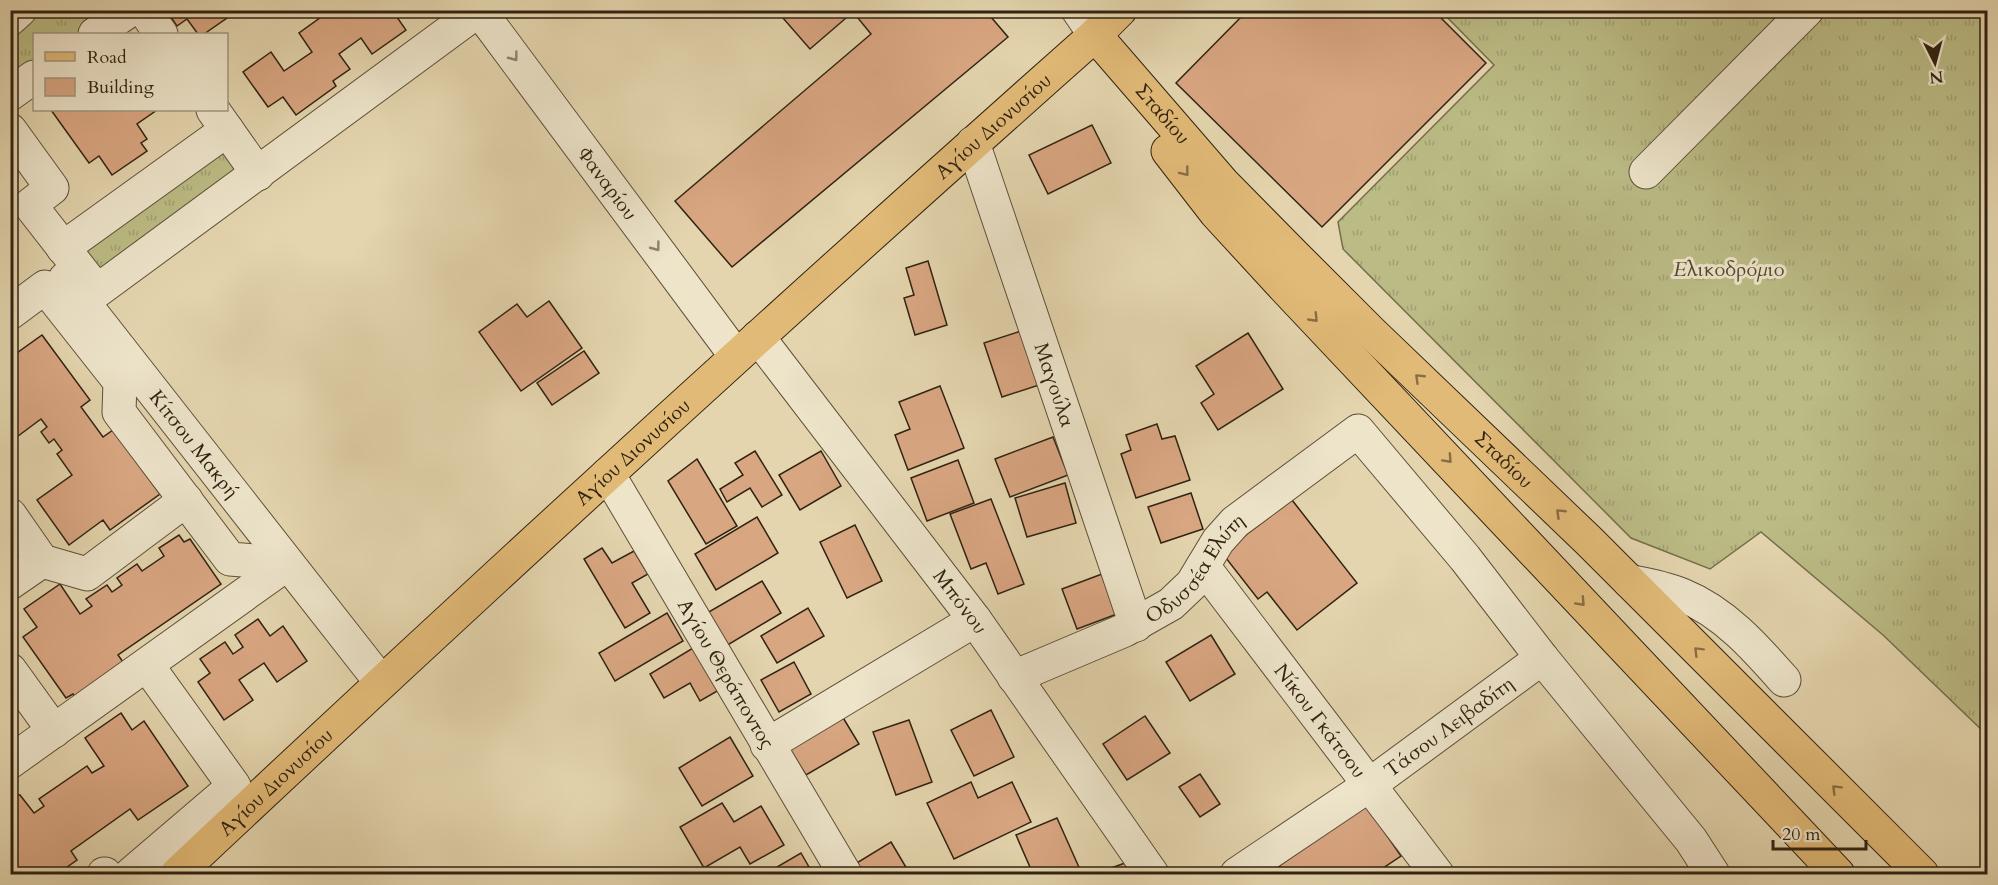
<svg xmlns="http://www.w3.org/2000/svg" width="1998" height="885" font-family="Cardo,serif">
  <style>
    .grass { fill: url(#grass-tufts); stroke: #766f4c; stroke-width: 1.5 }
    .building { fill: #d9a682; stroke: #302312; stroke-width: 1.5 }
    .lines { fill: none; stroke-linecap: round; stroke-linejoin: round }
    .minor-casing { stroke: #5d5039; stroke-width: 35 }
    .major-casing { stroke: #302312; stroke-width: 35 }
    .minor { stroke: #ede4ca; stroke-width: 33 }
    .major { stroke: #e2ba77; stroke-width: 33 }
    .oneway { stroke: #8e846e }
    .oneway2 { stroke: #896e44 }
    .labels { text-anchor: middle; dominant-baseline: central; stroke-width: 6; stroke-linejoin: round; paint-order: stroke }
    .street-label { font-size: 20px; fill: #302312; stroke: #ede4ca }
    .park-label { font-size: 20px; font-style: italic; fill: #53492f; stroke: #ede4ca }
  </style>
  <defs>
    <pattern id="grass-tufts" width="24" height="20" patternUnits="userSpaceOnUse" patternTransform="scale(1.5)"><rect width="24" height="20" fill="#bbbb85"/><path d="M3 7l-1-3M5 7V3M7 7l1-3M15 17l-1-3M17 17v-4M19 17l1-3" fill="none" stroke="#a1a072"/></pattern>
  </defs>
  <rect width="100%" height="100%" fill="#e4d5ae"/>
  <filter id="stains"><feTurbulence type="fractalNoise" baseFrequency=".00333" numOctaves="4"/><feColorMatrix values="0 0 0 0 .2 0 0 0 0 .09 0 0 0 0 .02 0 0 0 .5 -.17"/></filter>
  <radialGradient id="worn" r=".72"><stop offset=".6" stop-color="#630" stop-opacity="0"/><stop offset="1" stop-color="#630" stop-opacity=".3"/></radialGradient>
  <g class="grass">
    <path d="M33,11H112L78,34H34V65L11,82L10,29Z"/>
    <path d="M1441,11H1987V735L1883,635L1761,532L1710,569L1631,538L1343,249L1338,222L1494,65Z"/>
    <path d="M223,147L238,169L91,276L75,254Z"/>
  </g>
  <g class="building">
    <path d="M166,10H237V11L204,34H198L187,19L177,26Z"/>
    <path d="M331,10H392L406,30L372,54L361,38L339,54L350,69L333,81L336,86L296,115L283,97L268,107L243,72L271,52L284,71L312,52L299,33Z"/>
    <path d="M776,10H887L892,17L899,10H985L1008,37L732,267L675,201L871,34L853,12L810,49Z"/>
    <path d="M1248,10H1433L1486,63L1322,227L1176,83Z"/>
    <path d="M51,110H157L137,124L147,139L141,143L147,151L112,175L99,156L89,163Z"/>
    <path d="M1092,125L1111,163L1048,194L1029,155Z"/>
    <path d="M928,261L947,325L915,335L904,298L914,295L906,268Z"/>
    <path d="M549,301L582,348L521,391L479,332L517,304L527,317Z"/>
    <path d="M1024,330L1042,384L1002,397L984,343Z"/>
    <path d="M1248,333L1283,389L1218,430L1201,403L1214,394L1196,366Z"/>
    <path d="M42,335L90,400L81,407L103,437L113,430L160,494L110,530L103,520L69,545L37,500L72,475L57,454L62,450L54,439L49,443L41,432L47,427L41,419L10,442V358Z"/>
    <path d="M584,351L599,373L552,405L537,383Z"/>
    <path d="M940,386L964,448L908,470L895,435L910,429L899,402Z"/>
    <path d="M1157,424L1162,439L1175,436L1190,480L1136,498L1121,454L1131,450L1126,435Z"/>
    <path d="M1053,437L1068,475L1010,497L995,459Z"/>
    <path d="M755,451L782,495L762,507L750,488L727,502L720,489L743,475L735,463Z"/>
    <path d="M821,451L841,486L800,510L779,475Z"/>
    <path d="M697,459L737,526L706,544L668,481Z"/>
    <path d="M958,460L974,503L927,521L911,478Z"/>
    <path d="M1065,483L1076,523L1027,537L1015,498Z"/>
    <path d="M1191,493L1203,529L1161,543L1148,507Z"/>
    <path d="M991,499L1024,584L998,594L986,563L971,569L950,514Z"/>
    <path d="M1292,500L1357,583L1297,630L1267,592L1258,599L1222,553Z"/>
    <path d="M757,517L778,553L716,590L695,554Z"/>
    <path d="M855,525L882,581L847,598L820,542Z"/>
    <path d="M179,535L184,542L190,539L221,584L118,655L126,666L77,700L73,694L66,698L23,637L37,627L24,609L60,584L80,614L92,606L86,599L107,585L112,592L122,585L117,578L137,564L142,571L164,556L159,548Z"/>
    <path d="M602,548L612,563L634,551L648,574L632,583L650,613L625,628L584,559Z"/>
    <path d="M1102,574L1117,614L1077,629L1062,589Z"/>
    <path d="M762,581L781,613L726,646L707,613Z"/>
    <path d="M808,608L824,636L777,663L761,636Z"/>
    <path d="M667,613L683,641L615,681L599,653Z"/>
    <path d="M258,619L270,636L283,626L307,661L277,682L264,663L239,680L253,700L224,720L198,682L210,673L200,659L225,642L233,654L243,647L235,635Z"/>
    <path d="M1211,635L1235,674L1190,701L1166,662Z"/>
    <path d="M693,648L719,690L700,701L690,683L664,698L650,674Z"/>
    <path d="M794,662L811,694L779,712L761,680Z"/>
    <path d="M991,710L1014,757L974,776L951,730Z"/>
    <path d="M839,711L859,744L806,775L786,743Z"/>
    <path d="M121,713L132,730L144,721L188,786L138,820L130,809L71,851L77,860L57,874H10V791L12,794L20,795L34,813L44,806L39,799L87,766L92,773L104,766L85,738Z"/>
    <path d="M1145,716L1170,753L1127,780L1103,744Z"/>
    <path d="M909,720L932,782L896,795L873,732Z"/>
    <path d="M730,737L753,776L702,806L679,768Z"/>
    <path d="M1200,774L1220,804L1200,817L1179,787Z"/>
    <path d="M971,782L978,798L1012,782L1031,822L954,859L927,803Z"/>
    <path d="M722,803L734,822L761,806L784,845L750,864L740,847L704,868L680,827Z"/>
    <path d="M1366,805L1401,856L1374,874H1285L1279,866Z"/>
    <path d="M1057,818L1082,874H1033L1016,835Z"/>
    <path d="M891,842L910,874H861L855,864Z"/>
    <path d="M801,853L813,874H765Z"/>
    <path d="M1125,863L1129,874H1101L1100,872Z"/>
  </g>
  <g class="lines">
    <defs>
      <g id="minor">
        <path d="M144,10L161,34"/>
        <path id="s1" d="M479,10L736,356"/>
        <path d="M1078,10L1095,35"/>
        <path d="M10,19L20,10"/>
        <path d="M95,34L130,10"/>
        <path d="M10,94L34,77"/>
        <path d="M213,110L258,174"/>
        <path d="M10,130L52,188L30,205L97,291L479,10"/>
        <path id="s2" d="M973,143L1136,625"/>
        <path d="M1646,172L1807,10"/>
        <path d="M63,248L227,130"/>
        <path id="s3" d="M65,279L381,682"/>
        <path d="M10,313L45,287L120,382L119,412L230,559L256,561L269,576"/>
        <path id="s4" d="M758,337L975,620L1152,874"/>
        <path id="s5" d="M608,474L845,874"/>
        <path d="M10,515L42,561"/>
        <path id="s6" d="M1203,566L1437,874"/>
        <path d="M1629,581C1646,585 1666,588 1682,595C1724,612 1755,647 1784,680"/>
        <path d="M10,583L42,561L87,574L186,500"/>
        <path d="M10,670L54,731"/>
        <path id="s7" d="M1014,677L1125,630L1171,604L1192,584L1218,541L1235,522L1358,431L1465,558L1542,658L1691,840L1713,874"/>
        <path d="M767,745L975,620"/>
        <path d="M10,762L287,564"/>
        <path d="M104,874H105"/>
        <path d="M131,874L234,786L147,665"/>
        <path id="s8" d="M1237,874L1368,786L1542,658"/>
      </g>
      <g id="major">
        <path id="s9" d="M1095,35L1223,183L1295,256L1371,332L1589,541L1922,874"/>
        <path d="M1168,151L1216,213L1285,288L1838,874"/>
        <path id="s10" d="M177,874C479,590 785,310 1095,35L1120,10"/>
      </g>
    </defs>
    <use href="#minor" class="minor-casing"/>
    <use href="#major" class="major-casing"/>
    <use href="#minor" class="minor"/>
    <use href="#major" class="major"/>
  </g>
  <defs><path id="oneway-chevron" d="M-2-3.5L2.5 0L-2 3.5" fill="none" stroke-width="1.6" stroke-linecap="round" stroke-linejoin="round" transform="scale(1.5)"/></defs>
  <g class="oneway">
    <use href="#oneway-chevron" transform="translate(514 57) rotate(53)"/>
    <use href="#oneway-chevron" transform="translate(656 247) rotate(53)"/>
  </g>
  <g class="oneway2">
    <use href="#oneway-chevron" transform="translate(1185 172) rotate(52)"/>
    <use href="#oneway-chevron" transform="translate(1314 318) rotate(46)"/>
    <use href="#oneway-chevron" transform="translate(1419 378) rotate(-136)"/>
    <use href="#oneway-chevron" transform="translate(1448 459) rotate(47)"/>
    <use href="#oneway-chevron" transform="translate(1560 513) rotate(-136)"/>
    <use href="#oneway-chevron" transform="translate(1581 602) rotate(47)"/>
    <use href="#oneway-chevron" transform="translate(1698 651) rotate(-135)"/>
    <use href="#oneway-chevron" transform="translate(1836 789) rotate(-135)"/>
  </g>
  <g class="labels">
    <g class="street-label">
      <text stroke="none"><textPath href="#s9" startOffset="104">Σταδίου</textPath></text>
      <text stroke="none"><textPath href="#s10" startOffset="1107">Αγίου Διονυσίου</textPath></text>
      <text stroke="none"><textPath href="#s1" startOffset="216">Φαναρίου</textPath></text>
      <text stroke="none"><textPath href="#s2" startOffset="255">Μαγούλα</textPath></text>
      <text stroke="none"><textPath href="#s3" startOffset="210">Κίτσου Μακρή</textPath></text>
      <text stroke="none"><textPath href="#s10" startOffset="621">Αγίου Διονυσίου</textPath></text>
      <text stroke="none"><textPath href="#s9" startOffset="590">Σταδίου</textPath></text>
      <text stroke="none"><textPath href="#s7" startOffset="216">Οδυσσέα Ελύτη</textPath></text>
      <text stroke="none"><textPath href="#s4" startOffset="333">Μπόνου</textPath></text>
      <text stroke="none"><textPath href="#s5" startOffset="232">Αγίου Θεράποντος</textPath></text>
      <text stroke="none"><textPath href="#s6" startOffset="194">Νίκου Γκάτσου</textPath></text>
      <text stroke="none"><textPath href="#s8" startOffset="258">Τάσου Λειβαδίτη</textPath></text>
      <text stroke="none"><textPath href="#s10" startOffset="135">Αγίου Διονυσίου</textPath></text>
    </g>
    <g class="park-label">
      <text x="1729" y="269">Ελικοδρόμιο</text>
    </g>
  </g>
  <rect width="1998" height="885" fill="none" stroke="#e4d5ae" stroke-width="36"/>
  <rect x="12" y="12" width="1974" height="861" fill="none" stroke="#302312" stroke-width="3"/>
  <rect x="18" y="18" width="1962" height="849" fill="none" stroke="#302312" stroke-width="1.5"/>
  <rect x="33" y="33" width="195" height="78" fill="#ede4ca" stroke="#a19780" stroke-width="1.5"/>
  <rect x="45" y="52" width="30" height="9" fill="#e2ba77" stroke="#a19780" stroke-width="1.5"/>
  <text x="87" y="63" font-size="18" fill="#302312">Road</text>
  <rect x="45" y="78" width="30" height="18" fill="#d9a682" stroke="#a19780" stroke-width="1.5"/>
  <text x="87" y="93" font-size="18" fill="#302312">Building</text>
  <g transform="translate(1935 63) rotate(174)" stroke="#ede4ca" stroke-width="4.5" paint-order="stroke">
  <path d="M0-4.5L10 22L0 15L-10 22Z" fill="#302312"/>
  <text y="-9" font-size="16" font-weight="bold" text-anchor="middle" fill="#302312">N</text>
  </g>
  <path d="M1773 840v9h93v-9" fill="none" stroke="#302312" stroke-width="3"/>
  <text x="1782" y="840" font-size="18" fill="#302312" stroke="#ede4ca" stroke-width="4.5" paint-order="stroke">20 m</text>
  <rect width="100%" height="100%" filter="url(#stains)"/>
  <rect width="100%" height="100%" fill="url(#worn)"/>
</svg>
